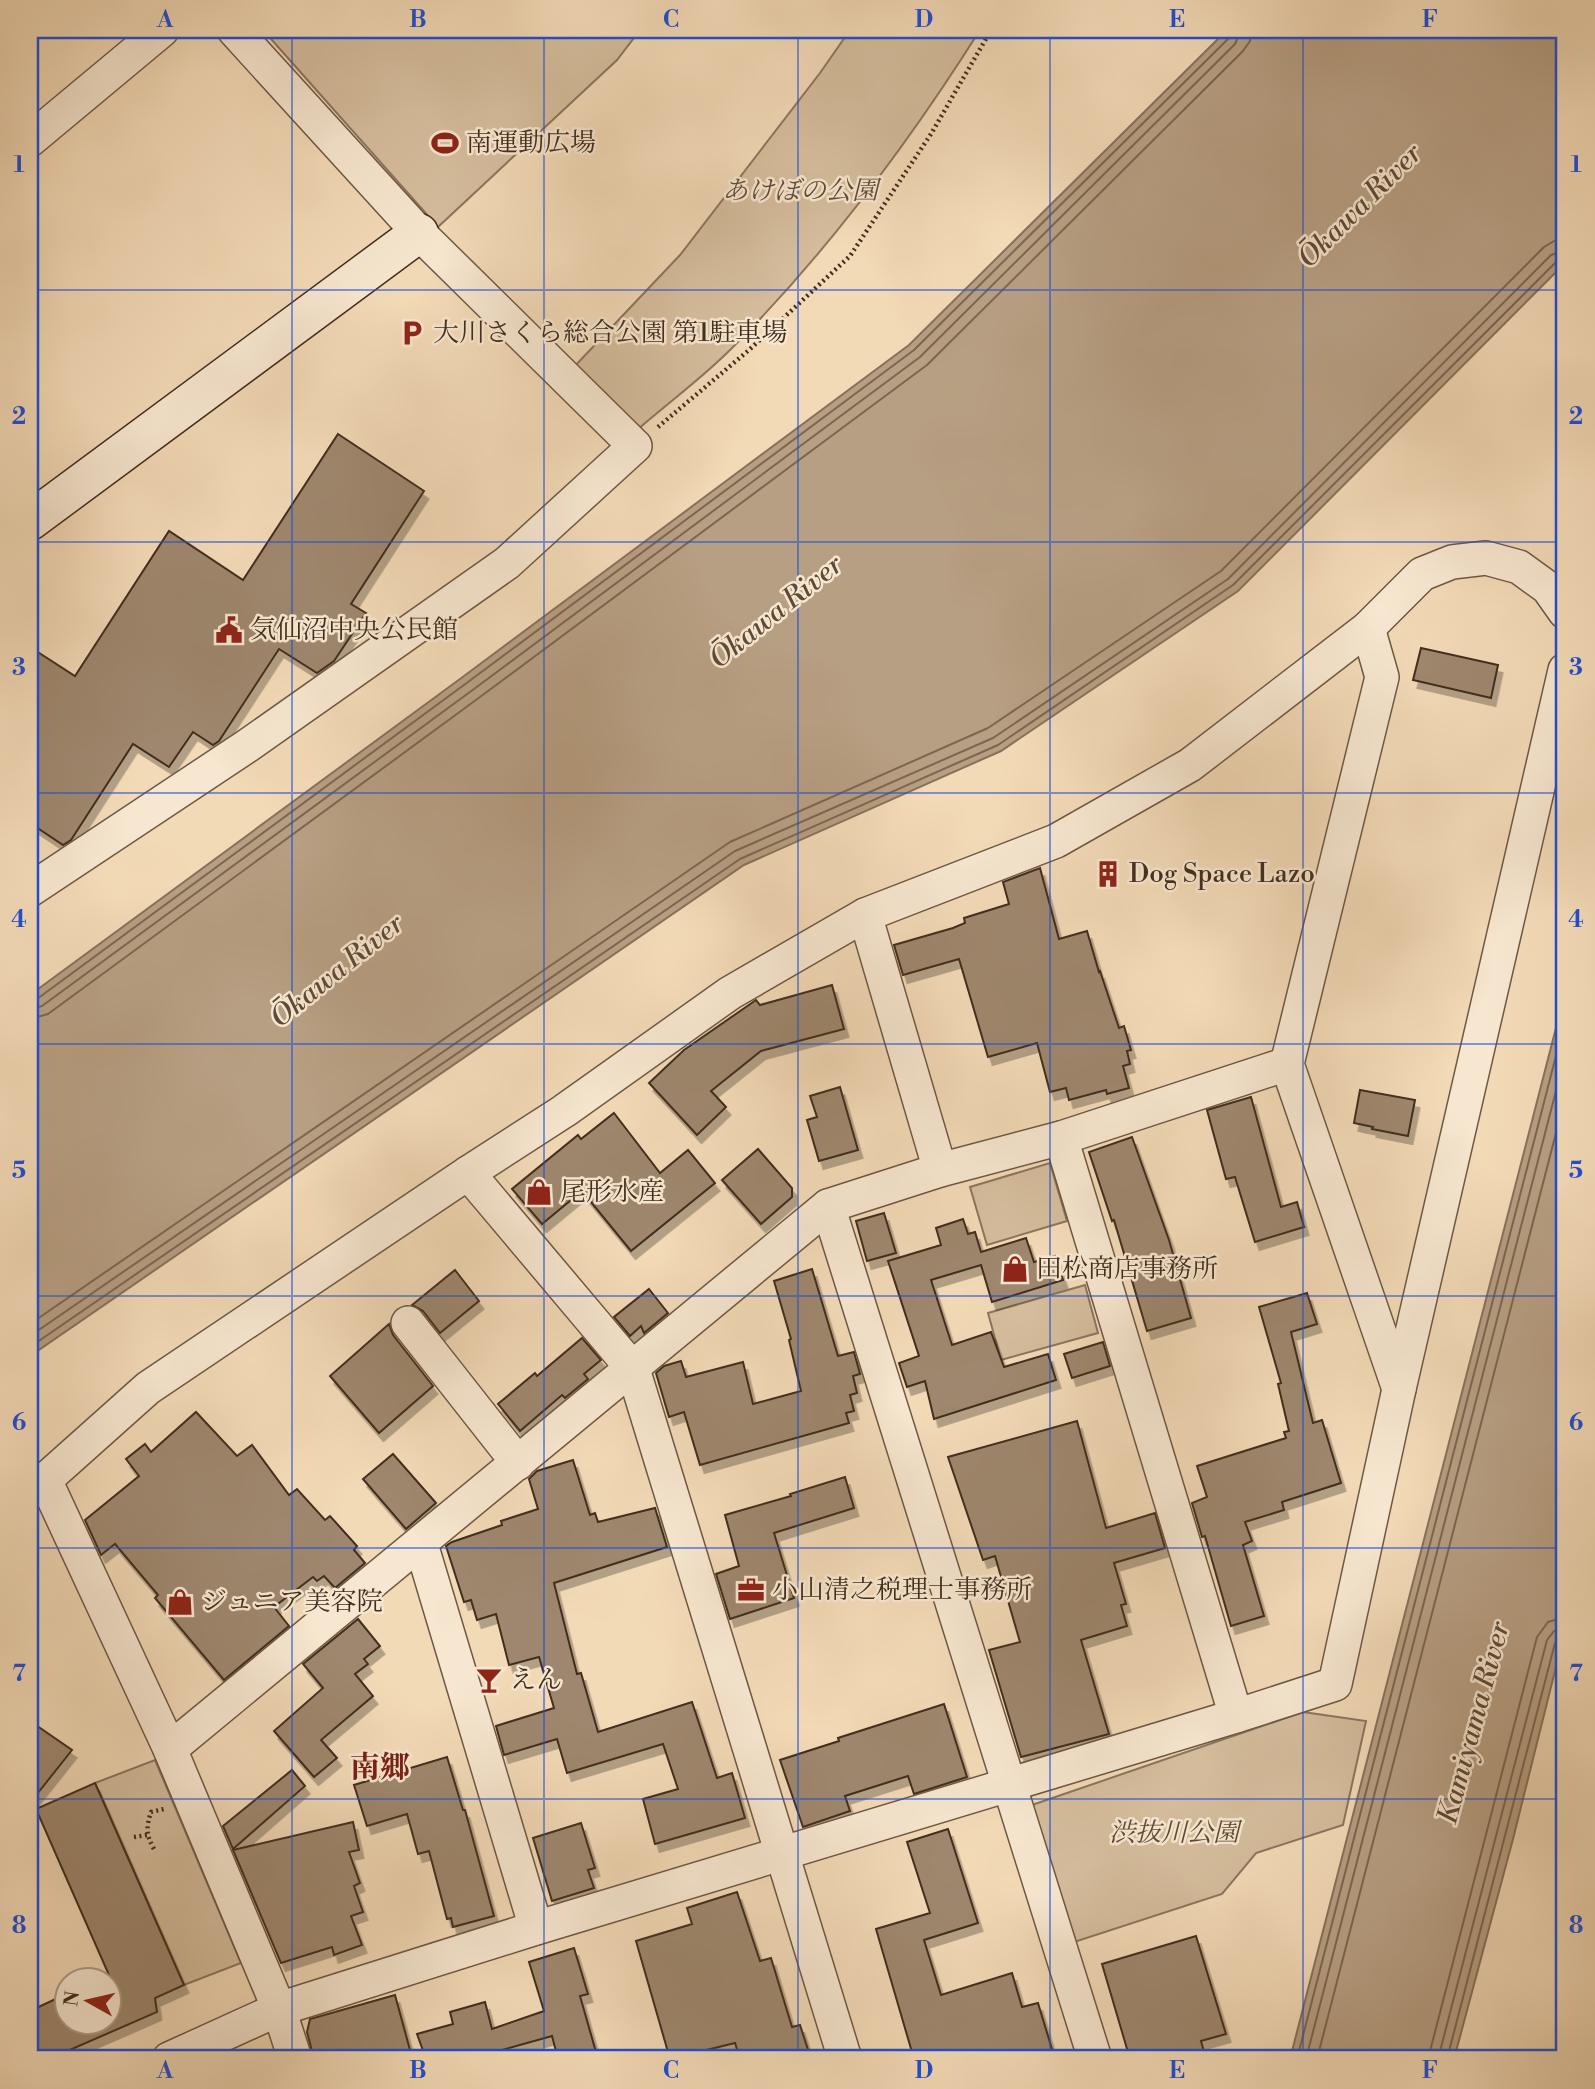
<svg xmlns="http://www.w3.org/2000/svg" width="1595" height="2089" font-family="'Libre Bodoni','Noto Serif JP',serif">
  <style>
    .green { fill: #d5bd9d; stroke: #8c755e; stroke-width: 2 }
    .water { fill: #b79f83; stroke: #88715b; stroke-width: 2 }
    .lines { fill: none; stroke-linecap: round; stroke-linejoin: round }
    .shore { stroke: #7c6650; stroke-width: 2 }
    .building { fill: #9e876e; stroke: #422d1e; stroke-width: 2; filter: url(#shadow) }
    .street-casing { stroke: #6e5844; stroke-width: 36 }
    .secondary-casing { stroke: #422d1e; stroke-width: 41 }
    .path { stroke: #422d1e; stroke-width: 4.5; stroke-dasharray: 2 3.5; stroke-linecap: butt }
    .street { stroke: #f7e7d0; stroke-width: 33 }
    .secondary { stroke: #f7e7d0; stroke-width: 38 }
    .grid { fill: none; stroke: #1d4ed8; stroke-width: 2; stroke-opacity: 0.55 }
    .labels { text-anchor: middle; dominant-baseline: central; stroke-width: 5; stroke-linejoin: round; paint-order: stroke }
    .poi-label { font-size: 26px; fill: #422d1e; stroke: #f7e7d0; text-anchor: start }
    .park-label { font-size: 26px; font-style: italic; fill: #5f4a37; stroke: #f7e7d0 }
    .water-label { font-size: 28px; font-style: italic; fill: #5f4a37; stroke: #f7e7d0 }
    .quarter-label { font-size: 30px; font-weight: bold; fill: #7a1f14; stroke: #f7e7d0 }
    .neatline { fill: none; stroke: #1d4ed8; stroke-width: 2.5 }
    .grid-label { font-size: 23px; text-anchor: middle; font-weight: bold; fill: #1d4ed8 }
  </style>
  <defs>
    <filter id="shadow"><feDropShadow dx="4.5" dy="8" stdDeviation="0" flood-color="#0004"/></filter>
  </defs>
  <rect width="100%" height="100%" fill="#f3dab7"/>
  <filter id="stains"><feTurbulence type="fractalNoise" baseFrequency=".00286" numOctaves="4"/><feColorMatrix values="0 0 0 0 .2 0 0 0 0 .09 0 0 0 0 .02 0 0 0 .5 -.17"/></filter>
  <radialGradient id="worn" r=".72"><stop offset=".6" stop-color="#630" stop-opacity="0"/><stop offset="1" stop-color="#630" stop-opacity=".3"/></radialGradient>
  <g class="green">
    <path d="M263,30H640L617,60L438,227Z"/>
    <path d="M850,30H980C908,144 829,250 734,346C705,376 669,402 637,430L573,368L680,255L820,73Z"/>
    <path d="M1050,1163L1067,1221L987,1245L970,1187Z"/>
    <path d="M1085,1285L1098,1333L1001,1360L988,1313Z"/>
    <path d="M1303,1712L1366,1721L1343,1825L1256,1853L1222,1894L1065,1945L1032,1805Z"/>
    <path d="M155,1760L241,1963L184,1985L95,1783Z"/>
  </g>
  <g class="water">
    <path d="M1227,30H1565V263L1238,591L1001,751L744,865L30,1356V995L464,676L909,345Z"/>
    <path d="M1565,993V1631L1513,1839L1454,2059H1290Z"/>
  </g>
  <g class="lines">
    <g class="shore">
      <path d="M30,1000L37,999L468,682L914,350L1229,38L1232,30"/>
      <path d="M30,1009L42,1006L474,689L920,357L1235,44L1241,30"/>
      <path d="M30,1019L48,1014L480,697L927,365L1243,51L1250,41L1251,30"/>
      <path d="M30,1324L730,842L988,728L1221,571L1544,247L1554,241L1565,239"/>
      <path d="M30,1336L735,851L993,738L1228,579L1551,255L1565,250"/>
      <path d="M30,1347L740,859L998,745L1233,585L1557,261L1565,259"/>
      <path d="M1297,2059L1565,1021"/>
      <path d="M1306,2059L1565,1056"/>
      <path d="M1317,2059L1565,1098"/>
      <path d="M1428,2059L1537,1637L1548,1622L1565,1617"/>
      <path d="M1438,2059L1547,1640L1554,1631L1565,1628"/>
      <path d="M1447,2059L1555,1643L1559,1638L1565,1637"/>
    </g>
  </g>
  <g class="building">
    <path d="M338,434L424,491L351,604L366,613L334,661L317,673L279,649L219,741L213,745L193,732L169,767L133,744L71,840L63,845L30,823V647L75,676L169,531L243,580Z"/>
    <path d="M1421,648L1498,665L1491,698L1413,680Z"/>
    <path d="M1040,868L1059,939L1087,931L1099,972L1100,971L1119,1028L1124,1026L1131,1050L1127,1051L1130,1064L1123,1066L1129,1088L1107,1094L1106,1090L1069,1100L1066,1088L1050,1092L1037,1043L988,1057L959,959L903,975L894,945L953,928L965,923L964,918L1009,904L1003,882Z"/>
    <path d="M832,985L844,1029L761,1051L711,1091L726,1107L697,1135L649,1083L684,1050L756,1000L760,1005Z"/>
    <path d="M840,1087L858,1150L819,1161L807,1120L817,1117L810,1096Z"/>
    <path d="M1360,1090L1415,1100L1408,1136L1372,1129L1373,1127L1354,1123Z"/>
    <path d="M1251,1097L1281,1207L1297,1202L1304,1227L1255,1242L1235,1177L1226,1179L1207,1110Z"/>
    <path d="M614,1113L660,1173L688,1150L715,1183L631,1251L582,1191L542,1224L512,1189L578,1135L581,1139Z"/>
    <path d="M1132,1137L1169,1240L1191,1318L1147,1331L1114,1220L1112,1221L1089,1152Z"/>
    <path d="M758,1149L792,1188V1197L761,1224L722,1180Z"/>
    <path d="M884,1213L896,1253L867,1261L856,1221Z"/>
    <path d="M963,1219L968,1234L975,1232L981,1252L1026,1238L1034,1262L1055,1256L1063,1280L992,1302L981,1265L931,1280L952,1345L991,1332L1004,1367L1048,1354L1056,1380L934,1419L925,1381L907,1387L899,1363L919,1356L888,1261L941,1245L936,1228Z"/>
    <path d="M812,1269L838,1356L854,1352L860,1374L853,1376L857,1393L850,1395L854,1411L846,1413L849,1423L700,1465L684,1412L669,1417L656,1373L664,1366L681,1361L686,1377L743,1362L753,1404L801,1391L789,1340L791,1339L774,1281Z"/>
    <path d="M455,1270L479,1301L440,1333L423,1311L412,1305Z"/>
    <path d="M649,1289L668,1313L644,1333L641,1326L630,1336L614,1317Z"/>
    <path d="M1307,1293L1317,1324L1291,1332L1313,1423L1322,1420L1341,1483L1282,1502L1284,1510L1245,1522L1252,1541L1243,1545L1264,1616L1231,1626L1205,1536L1202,1537L1192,1503L1207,1497L1197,1466L1286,1438L1284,1432L1289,1431L1278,1384L1281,1383L1259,1307Z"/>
    <path d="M389,1324L393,1335L433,1386L379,1433L330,1376Z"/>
    <path d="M582,1338L601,1360L584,1374L588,1379L565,1398L562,1395L520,1431L498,1404L535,1373L537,1376Z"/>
    <path d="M1103,1342L1110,1366L1072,1378L1064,1354Z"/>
    <path d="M196,1412L237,1456L252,1445L289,1495L297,1489L325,1520L330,1516L357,1546L354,1550L365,1563L335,1588L324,1576L317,1581L313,1577L274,1607L289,1626L224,1680L155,1598L158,1595L115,1544L101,1555L85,1520L139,1476L126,1459L145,1444L151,1452Z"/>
    <path d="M1077,1421L1106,1528L1155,1513L1165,1548L1114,1563L1126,1604L1121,1605L1127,1626L1081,1640L1109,1734L1021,1757L989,1650L1020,1642L995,1556L983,1560L948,1457Z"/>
    <path d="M393,1454L436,1503L406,1529L363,1479Z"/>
    <path d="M573,1460L590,1515L595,1513L598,1522L655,1508L667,1547L554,1583L577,1674L581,1673L598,1732L692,1702L717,1778L732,1773L745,1818L655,1844L643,1799L678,1789L663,1744L567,1773L557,1739L504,1755L496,1726L554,1708L539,1657L509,1665L496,1614L477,1620L471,1600L464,1602L446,1546L452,1542L502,1525L501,1521L538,1509L529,1479L537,1471Z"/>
    <path d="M845,1477L854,1508L774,1533L794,1598L730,1619L716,1574L739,1566L725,1515L791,1496L790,1494Z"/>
    <path d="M358,1619L380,1646L364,1659L368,1664L355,1674L373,1696L321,1740L337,1758L314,1777L274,1731L323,1688L303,1664Z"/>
    <path d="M944,1704L967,1777L914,1794L908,1776L845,1796L850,1811L803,1827L780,1760L839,1741L838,1738Z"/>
    <path d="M30,1721L72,1750L30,1803Z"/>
    <path d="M447,1757L463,1810H465L494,1916L453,1927L451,1918L447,1919L429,1851L418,1854L407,1814L367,1826L354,1785Z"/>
    <path d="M292,1770L305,1786L233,1849L223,1826Z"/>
    <path d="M95,1783L184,1985L155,1998L157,2012L49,2059H30V2011L66,1994V2022H108V1980H98L109,1975L36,1809Z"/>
    <path d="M353,1822L359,1850L349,1852L360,1883L354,1886L363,1912L351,1916L362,1945L334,1955L332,1947L281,1963L233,1850Z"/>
    <path d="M581,1823L595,1868L588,1870L594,1888L552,1901L533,1838Z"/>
    <path d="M948,1829L978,1923L924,1940L941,1995L1012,1973L1022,2007L1038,2003L1055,2059H914L876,1929L930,1913L907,1842Z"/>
    <path d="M737,1892L760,1961L771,1958L792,2027L800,2025L811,2059H740L735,2043L670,2059L636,1941L692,1924L687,1908Z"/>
    <path d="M1196,1936L1226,2034L1201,2041L1206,2059H1130L1102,1964Z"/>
    <path d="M574,1948L588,1994L580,1996L598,2059H558L552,2036L470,2059H426L417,2034L453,2024L450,2012L485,2002L492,2029L544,2011L529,1962Z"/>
    <path d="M395,1995L410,2050L376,2059H314L307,2032L310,2019Z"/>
  </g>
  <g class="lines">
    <defs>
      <g id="street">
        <path d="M30,140L162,30"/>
        <path d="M1368,628L1382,677L1287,1064L1399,1389"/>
        <path d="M30,890L247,746L507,563L635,446L419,233L234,30"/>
        <path d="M865,915L940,1170"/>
        <path d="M1061,1138L1236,1716"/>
        <path d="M468,1173L633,1369L845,2059"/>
        <path d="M828,1206L1095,2059"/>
        <path d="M408,1323L518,1463"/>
        <path d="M45,1480L170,1749L279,2009L295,2059"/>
        <path d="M30,1490L45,1480L148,1388L468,1173L564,1111L730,993L865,915L1056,841L1190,765L1368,628L1422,574L1452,562L1486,558L1519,567L1548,588L1565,612"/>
        <path d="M421,1544L536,1928"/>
        <path d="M170,1749L828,1206L940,1170L1061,1138L1287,1064"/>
        <path d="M169,2059L279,2009L536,1928L1236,1716L1335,1684L1399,1389L1565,670"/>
      </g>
      <path id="secondary" d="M30,521L419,233"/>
    </defs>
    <use href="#street" class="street-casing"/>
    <use href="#secondary" class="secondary-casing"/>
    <g class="path">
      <path d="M658,427L749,350L850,256L931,134L991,30"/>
      <path d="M134,1837L147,1835"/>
      <path d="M154,1849C146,1835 146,1827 151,1812L164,1809"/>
    </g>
    <use href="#street" class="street"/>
    <use href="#secondary" class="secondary"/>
  </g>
  <path class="grid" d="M292,30V2059M544,30V2059M798,30V2059M1050,30V2059M1303,30V2059M30,290H1565M30,542H1565M30,793H1565M30,1044H1565M30,1296H1565M30,1548H1565M30,1799H1565"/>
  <defs>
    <symbol id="stadium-bare" viewBox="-9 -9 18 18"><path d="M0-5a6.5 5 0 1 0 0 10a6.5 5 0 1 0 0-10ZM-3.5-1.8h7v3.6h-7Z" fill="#8f2418" stroke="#f7e7d0" stroke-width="2.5" paint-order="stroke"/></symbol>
    <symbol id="parking-bare" viewBox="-9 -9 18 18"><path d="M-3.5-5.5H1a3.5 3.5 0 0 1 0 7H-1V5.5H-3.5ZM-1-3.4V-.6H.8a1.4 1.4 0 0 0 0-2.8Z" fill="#8f2418" stroke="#f7e7d0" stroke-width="2.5" paint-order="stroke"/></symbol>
    <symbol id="civic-bare" viewBox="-9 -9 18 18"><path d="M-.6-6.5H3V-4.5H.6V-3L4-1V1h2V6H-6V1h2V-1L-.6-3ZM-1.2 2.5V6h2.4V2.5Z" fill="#8f2418" stroke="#f7e7d0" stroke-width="2.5" paint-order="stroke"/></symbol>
    <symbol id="building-bare" viewBox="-9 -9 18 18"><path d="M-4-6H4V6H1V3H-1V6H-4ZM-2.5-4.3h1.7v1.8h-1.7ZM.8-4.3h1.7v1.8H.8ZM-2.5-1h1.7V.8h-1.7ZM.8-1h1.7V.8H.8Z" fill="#8f2418" stroke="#f7e7d0" stroke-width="2.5" paint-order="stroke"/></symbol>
    <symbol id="shop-bare" viewBox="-9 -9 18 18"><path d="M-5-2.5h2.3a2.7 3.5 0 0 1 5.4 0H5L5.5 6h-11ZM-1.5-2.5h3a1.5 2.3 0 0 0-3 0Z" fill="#8f2418" stroke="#f7e7d0" stroke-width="2.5" paint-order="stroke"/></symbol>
    <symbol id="office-bare" viewBox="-9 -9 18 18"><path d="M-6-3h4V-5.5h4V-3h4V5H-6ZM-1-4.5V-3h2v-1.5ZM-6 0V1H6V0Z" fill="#8f2418" stroke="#f7e7d0" stroke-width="2.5" paint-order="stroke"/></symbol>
    <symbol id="bar-bare" viewBox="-9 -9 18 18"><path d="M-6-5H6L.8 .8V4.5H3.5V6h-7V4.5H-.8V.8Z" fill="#8f2418" stroke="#f7e7d0" stroke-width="2.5" paint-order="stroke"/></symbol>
  </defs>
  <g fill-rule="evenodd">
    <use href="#stadium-bare" x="426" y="124" width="38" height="38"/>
    <use href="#parking-bare" x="393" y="314" width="38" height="38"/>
    <use href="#civic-bare" x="210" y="611" width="38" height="38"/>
    <use href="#building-bare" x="1089" y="855" width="38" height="38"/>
    <use href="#shop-bare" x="520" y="1173" width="38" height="38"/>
    <use href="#shop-bare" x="996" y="1250" width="38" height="38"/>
    <use href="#office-bare" x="732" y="1571" width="38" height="38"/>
    <use href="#shop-bare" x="161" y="1583" width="38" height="38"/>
    <use href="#bar-bare" x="470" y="1661" width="38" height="38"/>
  </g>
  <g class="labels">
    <g class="poi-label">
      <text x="466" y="143">南運動広場</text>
      <text x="433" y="333">大川さくら総合公園 第1駐車場</text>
      <text x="250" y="630">気仙沼中央公民館</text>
      <text x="1129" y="874">Dog Space Lazo</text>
      <text x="560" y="1192">尾形水産</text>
      <text x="1036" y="1269">田松商店事務所</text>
      <text x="772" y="1590">小山清之税理士事務所</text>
      <text x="201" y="1602">ジュニア美容院</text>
      <text x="510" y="1680">えん</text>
    </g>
    <g class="park-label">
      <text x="800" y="191">あけぼの公園</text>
      <text x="1174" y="1833">渋抜川公園</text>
    </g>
    <g class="water-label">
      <text transform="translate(1360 206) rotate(-45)">Ōkawa River</text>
      <text transform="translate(776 612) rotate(-39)">Ōkawa River</text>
      <text transform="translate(337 971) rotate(-39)">Ōkawa River</text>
      <text transform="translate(1474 1723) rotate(-75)">Kamiyama River</text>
    </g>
    <g class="quarter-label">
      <text x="380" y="1768">南郷</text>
    </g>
  </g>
  <rect width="1595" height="2089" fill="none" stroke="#f3dab7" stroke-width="77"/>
  <g transform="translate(88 2001) rotate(278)"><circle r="33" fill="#f7e7d0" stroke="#af9d89" stroke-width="2"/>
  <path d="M0-5L12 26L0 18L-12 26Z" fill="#8f2418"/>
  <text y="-10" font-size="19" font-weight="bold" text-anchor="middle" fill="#422d1e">N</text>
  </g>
  <rect x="38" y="38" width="1518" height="2012" class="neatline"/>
  <g class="grid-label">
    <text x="165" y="27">A</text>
    <text x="418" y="27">B</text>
    <text x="671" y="27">C</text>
    <text x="924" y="27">D</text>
    <text x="1177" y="27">E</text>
    <text x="1430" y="27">F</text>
    <text x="19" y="172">1</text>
    <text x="1576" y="172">1</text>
    <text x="19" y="424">2</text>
    <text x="1576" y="424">2</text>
    <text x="19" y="675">3</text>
    <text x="1576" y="675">3</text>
    <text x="19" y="927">4</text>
    <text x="1576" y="927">4</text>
    <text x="19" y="1178">5</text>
    <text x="1576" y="1178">5</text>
    <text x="19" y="1430">6</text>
    <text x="1576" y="1430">6</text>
    <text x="19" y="1681">7</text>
    <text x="1576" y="1681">7</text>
    <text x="19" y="1933">8</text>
    <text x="1576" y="1933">8</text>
    <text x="165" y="2078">A</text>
    <text x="418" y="2078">B</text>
    <text x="671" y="2078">C</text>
    <text x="924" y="2078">D</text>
    <text x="1177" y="2078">E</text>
    <text x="1430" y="2078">F</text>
  </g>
  <rect width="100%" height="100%" filter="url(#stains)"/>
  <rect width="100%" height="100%" fill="url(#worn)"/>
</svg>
